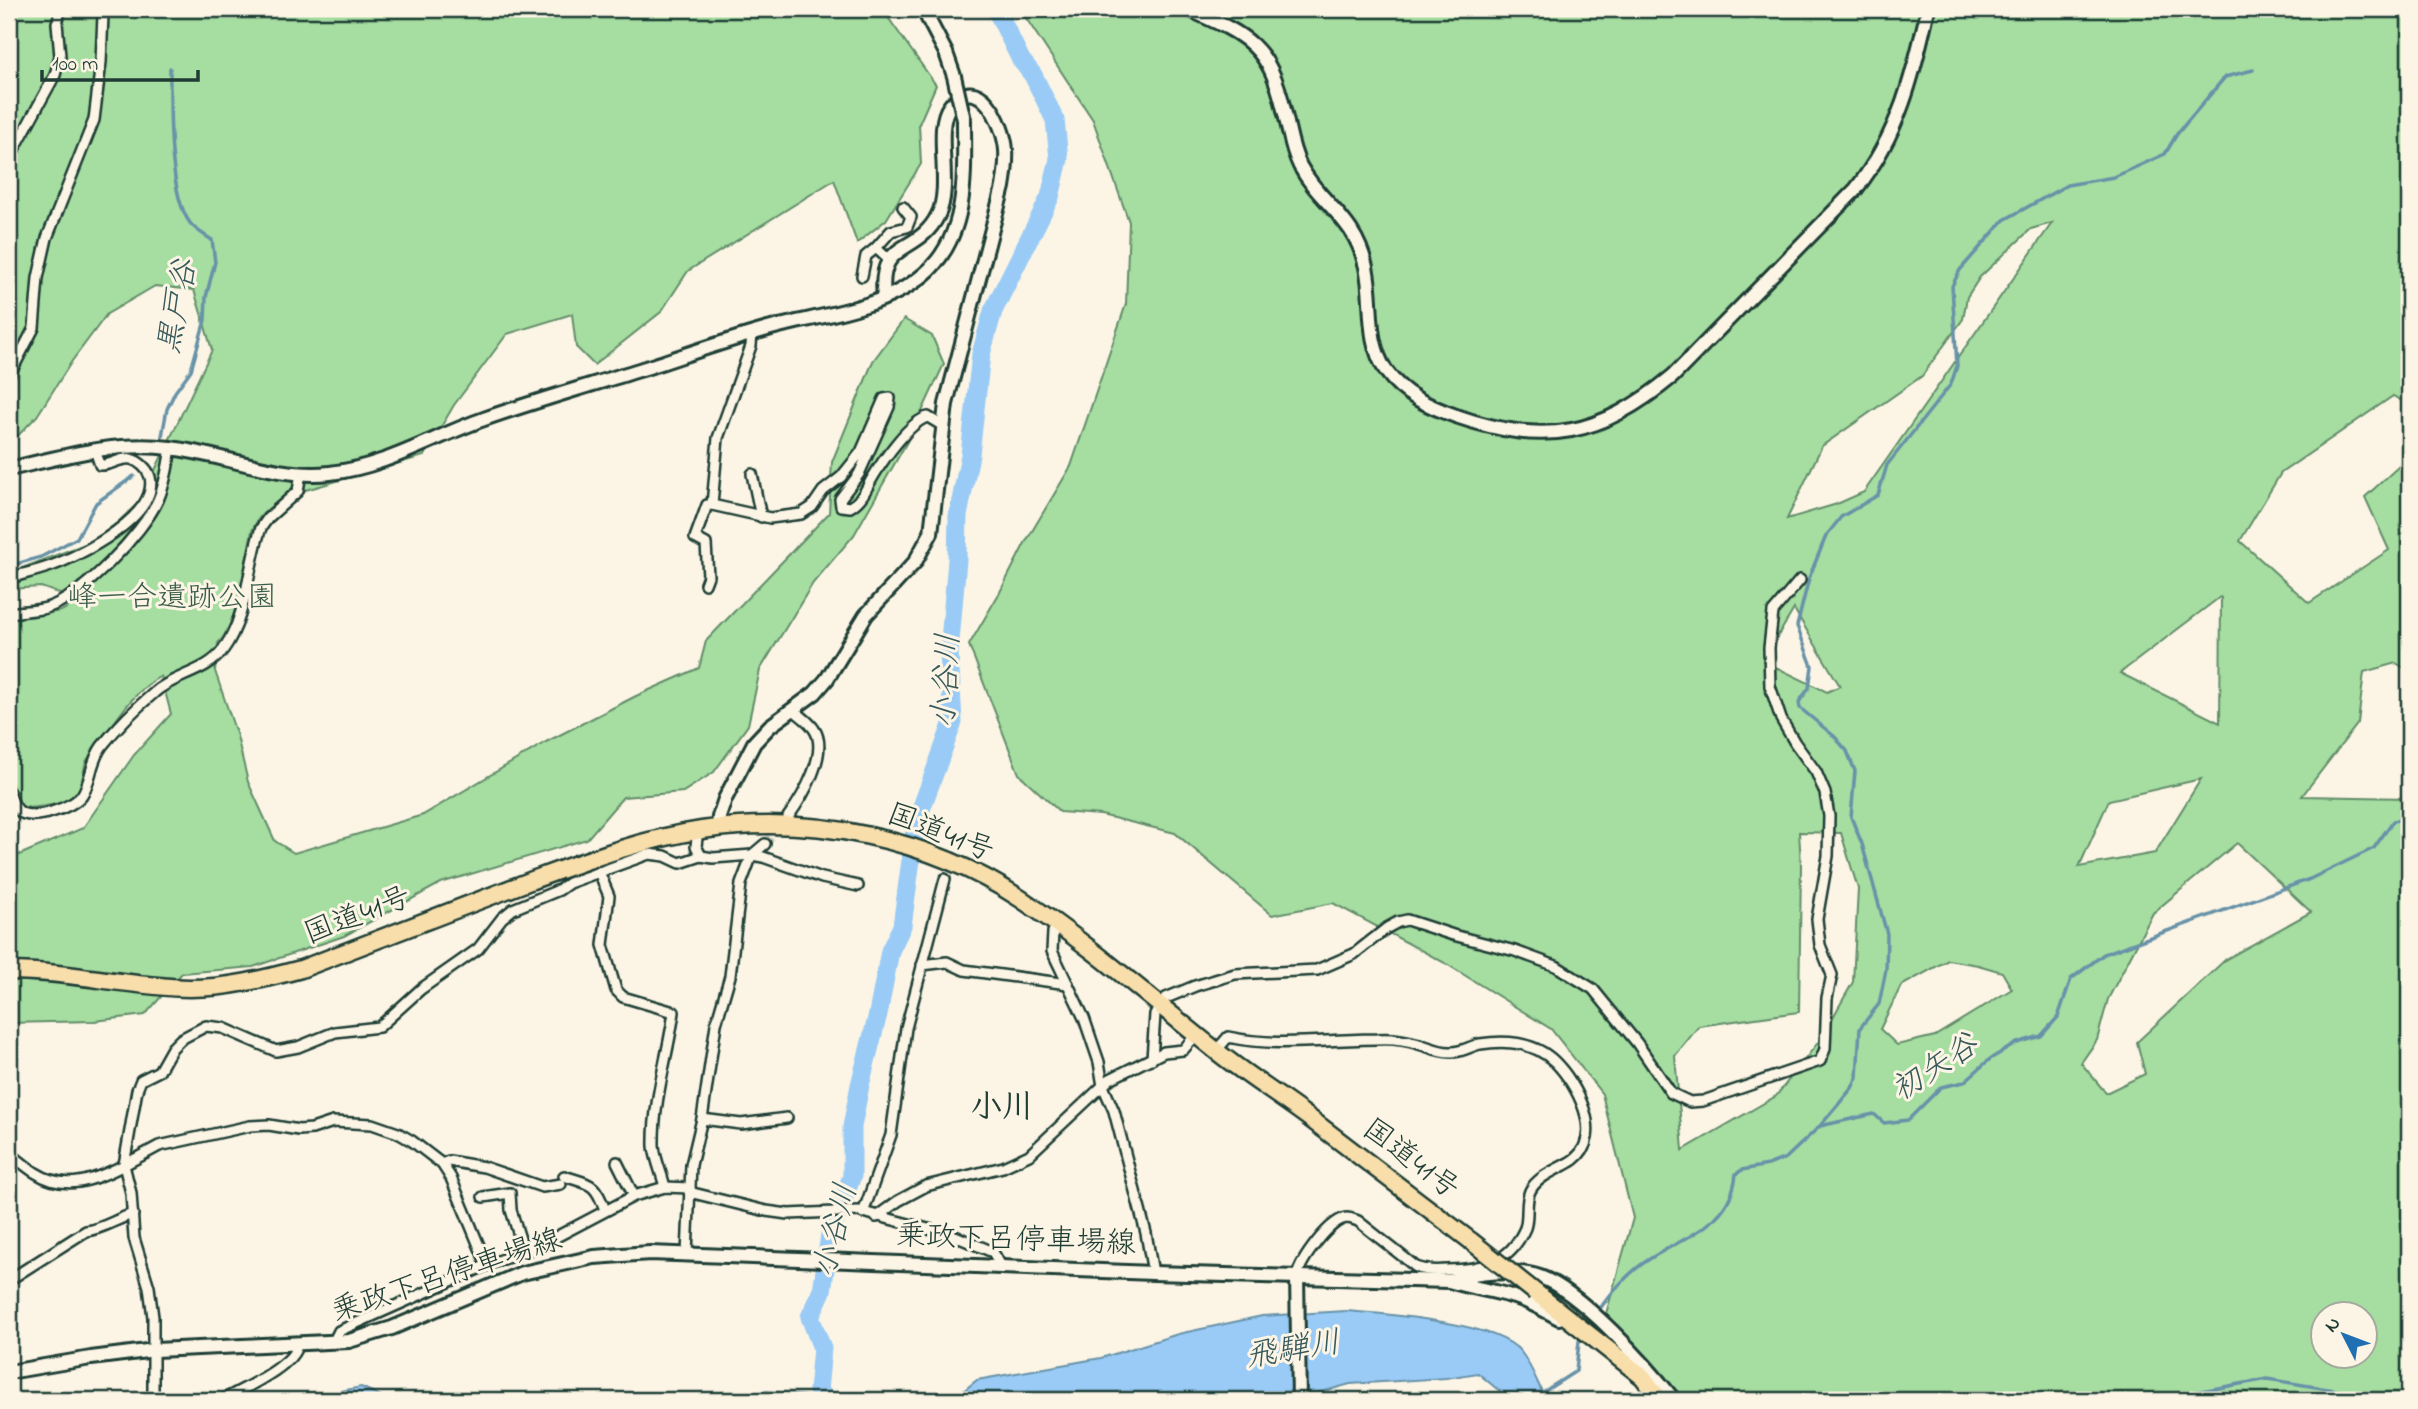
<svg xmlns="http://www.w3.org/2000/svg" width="2418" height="1409" font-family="'Indie Flower','Klee One',sans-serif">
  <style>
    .green { fill: #a6dda1; stroke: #628d6a; stroke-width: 2; fill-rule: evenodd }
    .water { fill: #99cbf6; stroke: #6892a8; stroke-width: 2 }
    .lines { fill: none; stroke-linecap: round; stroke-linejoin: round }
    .stream { stroke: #6892a8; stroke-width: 3.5 }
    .river { stroke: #99cbf6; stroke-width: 19 }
    .street-tunnel { stroke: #d0d0c2; stroke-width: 9; stroke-dasharray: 9 4.5; stroke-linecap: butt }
    .street-casing { stroke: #1f3d34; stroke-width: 14 }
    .secondary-casing { stroke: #1f3d34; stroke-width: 18 }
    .highway-casing { stroke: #1f3d34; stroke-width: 21 }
    .street { stroke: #fcf5e5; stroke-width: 9 }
    .secondary { stroke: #fcf5e5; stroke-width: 12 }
    .highway { stroke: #f8deab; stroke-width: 16 }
    .secondary-bridge-casing { stroke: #1f3d34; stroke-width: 18; stroke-linecap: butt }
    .highway-bridge-casing { stroke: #1f3d34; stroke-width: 21; stroke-linecap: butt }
    .secondary-bridge { stroke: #fcf5e5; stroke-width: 12 }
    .highway-bridge { stroke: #f8deab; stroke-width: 16 }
    .labels { text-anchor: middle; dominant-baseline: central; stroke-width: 6; stroke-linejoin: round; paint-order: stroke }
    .park-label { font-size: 30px; fill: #3a5d4a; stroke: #fcf5e5 }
    .street-label { font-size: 30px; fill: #1f3d34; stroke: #fcf5e5 }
    .water-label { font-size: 32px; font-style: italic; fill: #37595b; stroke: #fcf5e5 }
    .neighbourhood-label { font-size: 32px; font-weight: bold; fill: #1f3d34; stroke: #fcf5e5 }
  </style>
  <rect width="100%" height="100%" fill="#fcf5e5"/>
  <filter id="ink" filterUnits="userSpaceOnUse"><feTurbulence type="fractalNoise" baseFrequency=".0143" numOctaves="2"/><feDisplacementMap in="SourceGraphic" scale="14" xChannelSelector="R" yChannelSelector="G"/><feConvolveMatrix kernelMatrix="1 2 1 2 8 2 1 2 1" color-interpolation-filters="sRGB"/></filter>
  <g filter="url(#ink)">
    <g class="green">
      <path d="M9,9H882L936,85L919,124L921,164L886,220L857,243L834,180L688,271L661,312L594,365L576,347L572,314L507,334L454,405L424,456L285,496C271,507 259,513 252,531C246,557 238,626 218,643L215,671L237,736L248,782L275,841L294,853L423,815L546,742L636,696L699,668L706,641L829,513L832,462L873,361L904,319L932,336L944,364L912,433L854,535L813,583L760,670L748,725L714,772L683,792L623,797L587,839L441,883L344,936L253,967L182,973L145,1015L94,1021L9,1023V848L19,855L83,828L134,755L171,714L161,676C134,691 119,716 102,740C97,747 90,754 86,762C82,773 84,784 77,794C68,804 32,810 20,806L9,775V619L61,611L80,601L41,587L9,589V573L93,541L118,522L141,500L212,350L194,290L155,286L107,314L72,361L37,416L9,445Z"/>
      <path d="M1020,9H2409V405L2393,396L2281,473L2240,541L2309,603L2389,550L2365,497L2409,457V671L2396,663L2364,672L2358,723L2302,796L2409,798V1400H1656L1600,1335L1633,1218L1602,1094L1551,1029L1445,963L1333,903L1272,915L1175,833L1101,815L1060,812L1019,774L969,645L1000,592L1025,543L1071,466L1126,304L1129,222L1093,120ZM2052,223L1864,492L1837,504L1787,519L1822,446L1922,376L1963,319L1967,297L1980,277L2031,229ZM2220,597L2221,598L2220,723L2120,673ZM1794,609L1840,686L1827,692L1763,661ZM2201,779L2155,853L2079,867L2109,800ZM1799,832L1841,833L1858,889L1853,982L1820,1040L1776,1096L1683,1150L1675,1056L1699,1026L1799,1012L1801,864ZM2237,843L2311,912L2226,959L2137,1042L2145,1074L2106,1093L2081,1063L2097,1040L2108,999L2153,913ZM1948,960L1978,965L2002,972L2012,989L1935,1036L1897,1045L1880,1029L1901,986ZM2324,1314H2366V1356H2324Z"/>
    </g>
    <g class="water">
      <path d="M1346,1311C1384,1314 1498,1322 1521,1352C1532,1366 1538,1385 1546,1400H1510L1478,1373L1446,1378L1350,1384L1318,1393L1233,1400H952L977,1380L1101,1358L1178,1334L1262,1316Z"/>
      <path d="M361,1387L383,1397L404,1400H295Z"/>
      <path d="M766,1391L829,1399L833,1400H764Z"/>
    </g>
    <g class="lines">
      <g class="stream">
        <path d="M162,436L167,409L175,392L191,370L205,320L206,297L215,262L212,240C205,235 195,230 190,223C168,194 170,105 170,68"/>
        <path d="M9,566L41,557L77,538L96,503L134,476"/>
        <path d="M1820,1126L1874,1114L1884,1123L1908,1120L1941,1087L1964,1082L1990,1059L2017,1043L2041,1036L2058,1017L2071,979L2104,954L2310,879L2374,848L2393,821L2409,818"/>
        <path d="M1587,1328C1601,1305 1624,1275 1648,1260C1685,1236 1731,1225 1736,1174L1742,1170L1768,1165L1786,1158L1820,1126L1852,1088L1857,1077L1860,1028L1879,1004L1886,970L1887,934L1862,844L1851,817L1855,771L1847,751L1834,736L1800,708L1799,702L1809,688L1812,666L1797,626L1809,578L1826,536L1841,517L1878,495L1887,465L1951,384L1957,366L1952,286L1960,270L2004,220L2067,185L2114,177L2165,154L2177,134L2225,77L2253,70"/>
        <path d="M1540,1394L1576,1371L1579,1341L1583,1335"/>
        <path d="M2151,1400L2268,1379L2394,1400"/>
      </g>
      <path class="river" d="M828,1400L818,1391L822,1348L810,1317L822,1291L830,1234L852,1176V1127L860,1085L878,1014L890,951L902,926L916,823L953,722L949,653L957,560L958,516L970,455L981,354L993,311L1050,197L1059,159L1055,120L1033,75L1021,60L996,9"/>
      <path class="street-tunnel" d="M765,844L782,825"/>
      <defs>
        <g id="street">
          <path d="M9,159L55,75L60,56L57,23L61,9"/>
          <path d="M889,260L876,248L891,231L907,227L911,217L903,207"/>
          <path d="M862,276L866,256L876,248"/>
          <path d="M752,333L751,346L718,438L712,505L770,518L801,514L812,507L823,491L841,477L861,452L884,399L890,398L889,407L859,474L840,499L841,506L850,507C863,500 866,488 873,477C883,460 910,421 928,417L943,426"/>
          <path d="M9,376L34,328L38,278L47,238L94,120L101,62L103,15L99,9"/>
          <path d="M752,474L761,517"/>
          <path d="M9,578C23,574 37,571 51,566C80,556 159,516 150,477C148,469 139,461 131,459C120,457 111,466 100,465L95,450"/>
          <path d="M705,584L708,576L706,544L695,538L707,505H712"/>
          <path d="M9,613C21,611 35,611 46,608C81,598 143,533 158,500C165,484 168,466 171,448"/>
          <path d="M9,792C11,798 13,806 19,811C31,822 73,808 82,795C92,780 90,762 102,746C117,727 136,708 155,692C174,675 207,672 223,650C248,616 247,567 261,528L268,518L298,491L301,473"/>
          <path d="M788,817C802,798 830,752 814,729C809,721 800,716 793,709"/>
          <path d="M698,830L696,846L701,856"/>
          <path d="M599,872L609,896L603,945L616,990L623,997L674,1012C668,1056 653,1101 654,1146C655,1159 662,1174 665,1187"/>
          <path d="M1057,925L1053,932L1052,951L1084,1018L1099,1062L1103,1086L1114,1111L1146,1233L1153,1273"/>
          <path d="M922,965L947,962L964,970L1068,984"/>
          <path d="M1166,998L1195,986L1235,974L1317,970L1354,954L1387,928L1398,922L1407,920L1453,935L1515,951L1556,966L1593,989L1637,1043L1671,1093L1690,1102L1703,1101L1820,1061L1825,1049L1827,998L1832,975L1820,945L1817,919L1828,856L1829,816L1825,793L1816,772L1795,743L1781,719L1770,686L1769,648L1773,612L1800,580"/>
          <path d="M1216,1051L1228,1037C1278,1048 1327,1039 1377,1039C1390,1038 1406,1040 1419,1044C1429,1047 1439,1052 1450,1052C1461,1053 1470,1046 1480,1044C1507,1040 1535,1042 1555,1062C1576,1083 1606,1136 1573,1160C1560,1169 1538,1175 1530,1191C1525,1202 1529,1216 1525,1228C1510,1263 1481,1270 1447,1270C1436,1271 1426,1271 1416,1267L1358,1221C1355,1220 1351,1218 1347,1218C1330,1219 1301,1260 1297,1276"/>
          <path d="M1152,1059L1155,1014"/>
          <path d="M702,1119L741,1124L787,1118"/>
          <path d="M9,1153C18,1159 26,1167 36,1173C66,1192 95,1180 124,1165L131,1193L134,1238L149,1287L153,1317V1400"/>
          <path d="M617,1162L634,1196"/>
          <path d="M442,1164L449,1161L484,1167L542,1187L561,1184"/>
          <path d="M564,1176C591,1185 595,1182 605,1210"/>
          <path d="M689,1192L766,1211L788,1214L859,1211L955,1236L993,1252L1001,1266"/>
          <path d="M483,1197L510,1193L511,1210L524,1252"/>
          <path d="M863,1213L891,1135L906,1028L945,879"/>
          <path d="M876,1217L898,1201L926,1186L1003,1167L1029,1155L1110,1079L1164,1052L1183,1050L1197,1034"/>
          <path d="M687,1254L691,1165L702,1119L716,1024L730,976L741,884L752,855L765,844"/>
          <path d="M487,1265L451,1178L442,1164L412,1141L398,1133L372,1124L333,1122L312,1129L299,1130L269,1125L250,1126L159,1146L124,1165L137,1090L141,1080L159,1071L172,1048L181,1039L206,1026L223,1028L276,1051L298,1047L335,1032L379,1027L421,989L478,949L502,918L513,909L559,890L569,883L649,854L665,856L680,863L701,856L713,858L752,855L763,857L822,878L858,886"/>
          <path d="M9,1280L86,1231C103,1229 116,1219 133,1214"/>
          <path d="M333,1343L339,1331L487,1265L537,1247L634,1196L665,1187L690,1188"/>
          <path d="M223,1400C242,1389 294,1366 297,1345"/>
        </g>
        <g id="secondary">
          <path d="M923,9L946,53"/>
          <path d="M1188,9C1246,35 1269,44 1284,110C1289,129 1291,148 1300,166C1321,205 1355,217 1366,267C1374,302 1365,339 1386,371C1403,395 1430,407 1456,416C1546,447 1600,436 1673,376L1856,189C1899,134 1913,76 1928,9"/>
          <path d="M9,469C62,457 115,441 170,448C222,454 277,479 330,473C385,467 433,437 484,419C535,401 588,386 639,370C686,355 732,338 779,326C829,314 891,307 930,269C969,229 964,172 964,120"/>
          <path d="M718,828L719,817L725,799L754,743L770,726L815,693L827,679L866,615L915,562L931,533L946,404L1003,187C1005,175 1007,162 1006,150C1004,124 979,69 950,106C933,127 953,186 938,215C918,256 877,238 884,297"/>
          <path d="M1297,1276L1299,1400"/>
          <path d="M1450,1281C1474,1273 1516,1268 1540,1277C1580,1291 1647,1366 1674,1400"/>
          <path d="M9,1372L91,1358L155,1350L349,1341L392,1328L522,1273L594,1257L650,1253L1153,1273L1449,1281C1471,1288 1493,1290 1514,1297C1530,1301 1544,1310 1559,1318"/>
        </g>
        <g id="highway">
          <path d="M9,971C69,971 129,987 190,988C228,988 264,979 301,969C377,940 453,910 530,881C587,860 642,839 702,830C811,814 929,838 1021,899C1089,944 1151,999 1215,1050C1246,1075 1280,1096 1312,1120C1365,1160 1418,1201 1471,1241"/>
          <path d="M1535,1292L1643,1377L1660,1400"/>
        </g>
      </defs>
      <use href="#street" class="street-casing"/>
      <use href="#secondary" class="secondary-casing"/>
      <use href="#highway" class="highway-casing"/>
      <use href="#street" class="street"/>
      <use href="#secondary" class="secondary"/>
      <use href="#highway" class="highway"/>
      <defs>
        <path id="secondary-bridge" d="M946,53L954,76L964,120"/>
        <path id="highway-bridge" d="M1471,1241L1535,1292"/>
      </defs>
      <use href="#secondary-bridge" class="secondary-bridge-casing"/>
      <use href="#highway-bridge" class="highway-bridge-casing"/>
      <use href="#secondary-bridge" class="secondary-bridge"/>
      <use href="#highway-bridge" class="highway-bridge"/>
    </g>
  </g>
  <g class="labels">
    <g class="park-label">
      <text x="172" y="599">峰一合遺跡公園</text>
    </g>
    <g class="street-label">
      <text transform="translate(940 834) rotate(21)">国道41号</text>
      <text transform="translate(358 917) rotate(-21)">国道41号</text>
      <text transform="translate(1410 1160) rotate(37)">国道41号</text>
      <text transform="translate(1016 1241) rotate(2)">乗政下呂停車場線</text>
      <text transform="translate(447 1277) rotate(-18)">乗政下呂停車場線</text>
    </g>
    <g class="water-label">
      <text transform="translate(179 307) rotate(-79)">黒戸谷</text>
      <text transform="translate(948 681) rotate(-87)">小谷川</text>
      <text transform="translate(1936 1069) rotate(-33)">初矢谷</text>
      <text transform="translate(837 1231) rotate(-76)">小谷川</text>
      <text transform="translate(1293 1351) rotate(-9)">飛騨川</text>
    </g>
    <g class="neighbourhood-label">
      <text x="1002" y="1109">小川</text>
    </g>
  </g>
  <rect width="2418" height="1409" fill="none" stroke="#fcf5e5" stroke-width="35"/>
  <rect x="18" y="18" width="2383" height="1374" fill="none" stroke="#1f3d34" stroke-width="2.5" filter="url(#ink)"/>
  <g transform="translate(2344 1335) rotate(312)"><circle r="33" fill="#fcf5e5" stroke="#a4ab9e" stroke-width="2"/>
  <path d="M0-5L12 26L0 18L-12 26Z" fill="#1f6fb2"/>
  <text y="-10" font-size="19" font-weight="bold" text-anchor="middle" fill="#1f3d34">N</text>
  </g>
  <path d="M42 70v10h156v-10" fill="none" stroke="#1f3d34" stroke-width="3.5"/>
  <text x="52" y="70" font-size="21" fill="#1f3d34" stroke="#fcf5e5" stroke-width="5" paint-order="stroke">100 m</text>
</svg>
